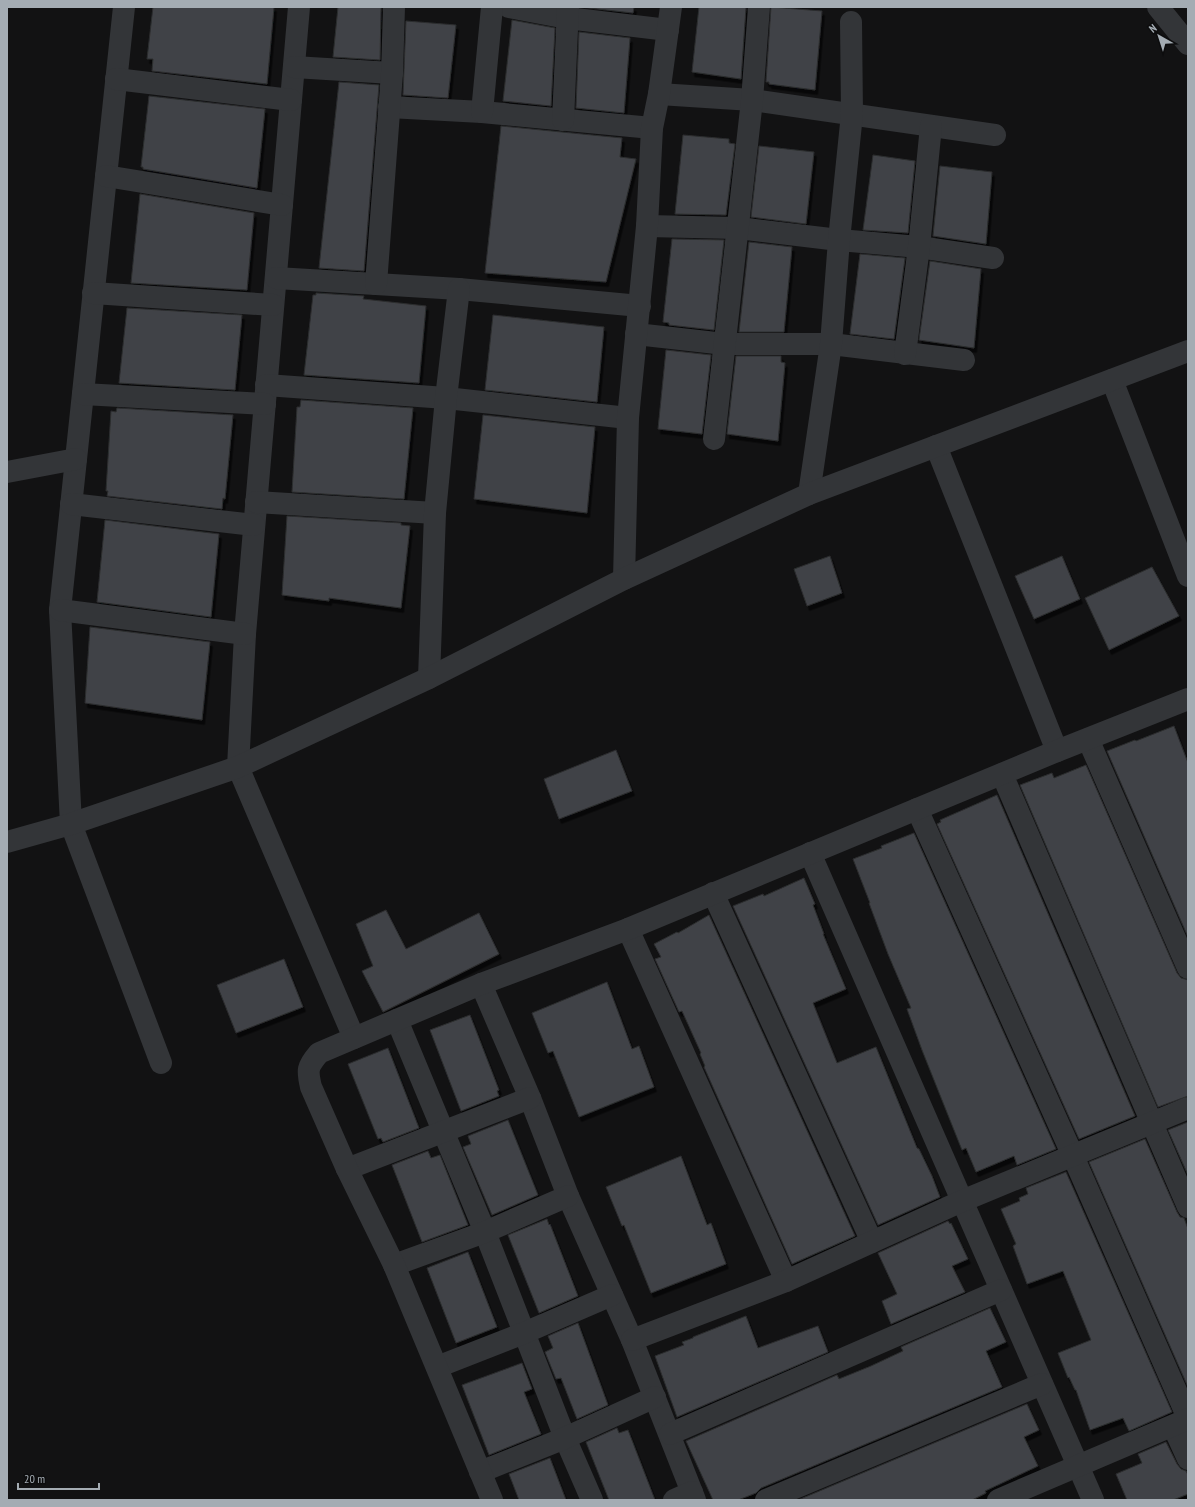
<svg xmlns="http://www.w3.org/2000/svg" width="1195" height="1507" font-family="'PT Sans Narrow',sans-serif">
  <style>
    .building { fill: #414346; stroke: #2c2d2f; filter: url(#shadow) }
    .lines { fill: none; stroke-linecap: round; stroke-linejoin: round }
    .minor { stroke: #333538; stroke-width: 22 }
  </style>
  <defs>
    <filter id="shadow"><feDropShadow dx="2.5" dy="4.5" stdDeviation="0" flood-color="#0009"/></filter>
  </defs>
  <rect width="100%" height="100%" fill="#121213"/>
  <g class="building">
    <path d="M153,7H274L267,84L152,71L153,59H147Z"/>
    <path d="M338,7H381L380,60L333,57Z"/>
    <path d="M580,7H634L633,13Z"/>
    <path d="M699,7H746L741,79L692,72Z"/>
    <path d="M771,7L822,11L815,90L769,84V82H766Z"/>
    <path d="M512,20L555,28L551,106L503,101Z"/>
    <path d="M406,21L456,25L448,98L403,95Z"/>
    <path d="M579,32L630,38L624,113L576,108Z"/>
    <path d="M339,82L379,85L364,271L319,268Z"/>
    <path d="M149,96L265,109L257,188L143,169V167H141Z"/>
    <path d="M501,126L622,138L620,157L636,159L606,282L485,273Z"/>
    <path d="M683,135L729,139V143L735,144L726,215L675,214Z"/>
    <path d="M759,146L814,152L806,224L751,217Z"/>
    <path d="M873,155L915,161L908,233L863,230Z"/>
    <path d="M940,166L992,172L986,244L933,236Z"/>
    <path d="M140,194L254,213L247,290L131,283Z"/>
    <path d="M672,239L724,240L714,330L669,325V323L663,322Z"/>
    <path d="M749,242L792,247L784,332H739Z"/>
    <path d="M860,254L905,258L894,339L850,334Z"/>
    <path d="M930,261L981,269L974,348L919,340Z"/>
    <path d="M316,293L364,296L363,299L426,306L419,383L304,375L313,295H316Z"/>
    <path d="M127,308L242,315L235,390L119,383Z"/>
    <path d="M493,315L604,327L597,402L485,390Z"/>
    <path d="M666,350L711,355L702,434L658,429Z"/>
    <path d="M736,356H781V362L785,363L778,441L727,434Z"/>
    <path d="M301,400L413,408L404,499L292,492L297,407H300Z"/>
    <path d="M117,408L233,415L225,499L223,498L222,509L107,496L108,491H106L111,411L116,412Z"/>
    <path d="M483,415L595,427L587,513L474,499Z"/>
    <path d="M287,516L401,523V525L410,526L401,608L329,598V601L282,595Z"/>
    <path d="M105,520L219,534L211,617L97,602Z"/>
    <path d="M830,556L842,593L807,606L794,569Z"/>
    <path d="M1062,556L1080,599L1034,619L1015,576Z"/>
    <path d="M1152,567L1179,616L1109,650L1085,598Z"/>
    <path d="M90,627L210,642L202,720L85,703Z"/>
    <path d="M1174,726L1188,763V937L1107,751L1135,740L1136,741Z"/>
    <path d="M616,750L632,791L559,819L544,779Z"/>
    <path d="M1086,765L1177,973L1181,978L1188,980V1096L1158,1107L1020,785L1052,773L1054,778Z"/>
    <path d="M997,795L1135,1116L1079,1139L937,824L941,822L940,820Z"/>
    <path d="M914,833L1056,1149L1017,1165L1014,1156L976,1172L966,1148L962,1150L922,1050L907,1009L911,1008L888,954L869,903H870L853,859L882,848L881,846Z"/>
    <path d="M804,878L815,904L813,905L824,934H823L846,989L813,1003L837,1063L876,1047L917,1148L919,1149L932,1176L940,1197L878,1225L733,906L763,894L764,896Z"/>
    <path d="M386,910L406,949L479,913L499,954L383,1012L362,971L373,966L356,924Z"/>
    <path d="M709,915L855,1236L792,1264L704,1067L705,1066L700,1054L701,1053L682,1011L679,1012L655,959L661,957L654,944L677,932L678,933Z"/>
    <path d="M284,959L303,1007L236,1033L217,985Z"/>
    <path d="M607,982L632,1049L639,1046L654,1087L579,1117L553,1051L548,1053L532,1013Z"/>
    <path d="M470,1015L499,1090L497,1091L499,1096L461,1111L430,1030Z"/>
    <path d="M388,1048L419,1128L383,1142L381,1138L378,1139L348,1064Z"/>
    <path d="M508,1120L538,1195L492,1215L463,1147L471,1144L468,1136Z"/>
    <path d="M1188,1122V1175L1168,1130Z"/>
    <path d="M1145,1139L1177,1212L1180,1217L1184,1218L1188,1229V1387L1089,1162Z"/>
    <path d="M428,1151L431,1158L440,1155L468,1225L422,1242L392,1165Z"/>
    <path d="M681,1156L707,1225L711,1223L726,1264L651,1293L624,1225L622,1226L606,1187Z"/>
    <path d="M1066,1172L1172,1412L1129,1431L1123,1418L1090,1430L1076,1390H1075L1069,1377L1068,1378L1058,1353L1091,1340L1063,1271L1027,1284L1013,1246L1016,1244L1001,1209L1020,1201L1019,1198L1028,1194L1026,1188Z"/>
    <path d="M547,1219L549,1225L550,1224L578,1296L539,1313L508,1235Z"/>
    <path d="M948,1221L950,1224L951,1223L968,1259L952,1266L965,1292L891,1324L882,1301L897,1294L878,1253Z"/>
    <path d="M468,1252L497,1327L456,1343L427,1268Z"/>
    <path d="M990,1308L1006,1342L986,1351L1002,1387L761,1488L756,1493L738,1500H713L686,1441L837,1375L839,1379L871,1366L903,1351L901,1347Z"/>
    <path d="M746,1316L758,1348L818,1326L828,1352L677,1417L655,1356L684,1345L682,1342L693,1338V1337Z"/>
    <path d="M578,1323L608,1405L577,1419L561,1378L556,1379L545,1352L553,1348L548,1336Z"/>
    <path d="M522,1363L532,1389L524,1392L541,1434L489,1455L462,1385Z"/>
    <path d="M1027,1404L1039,1430L1024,1437L1038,1466L985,1491L986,1493L972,1500H798Z"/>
    <path d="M617,1428L619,1433L628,1430L655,1500H609L586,1442Z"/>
    <path d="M1166,1442L1177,1464L1181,1469L1186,1471L1188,1475V1494L1173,1500H1127L1116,1474L1142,1463L1138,1454Z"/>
    <path d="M550,1458L566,1500H519L509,1474Z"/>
  </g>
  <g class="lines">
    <g class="minor">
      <path d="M124,7L60,610L71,824L161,1063"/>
      <path d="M299,7L245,634L238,767L354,1038"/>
      <path d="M509,7L567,18L668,30"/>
      <path d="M1158,7L1188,44"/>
      <path d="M294,67L392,73"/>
      <path d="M116,79L291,100"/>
      <path d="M659,94L752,100L995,135"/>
      <path d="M389,107L482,112L652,128"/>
      <path d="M482,112L492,7"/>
      <path d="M563,120L568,7"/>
      <path d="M106,176L282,205"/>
      <path d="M647,226L738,228L839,240L919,247L993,258"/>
      <path d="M276,278L459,289L640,306"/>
      <path d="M376,284L392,73L394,7"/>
      <path d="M93,293L273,305"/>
      <path d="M636,334L725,344H831L964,360"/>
      <path d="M905,354L919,247L931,126"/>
      <path d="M1112,380L1188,576"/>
      <path d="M266,385L446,398L628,418"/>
      <path d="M83,394L265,404"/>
      <path d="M714,439L752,100L759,7"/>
      <path d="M936,446L1057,751"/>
      <path d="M7,472L76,459"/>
      <path d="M809,494L831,344L839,240L852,114L851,22"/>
      <path d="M256,502L435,513"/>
      <path d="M71,504L254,525"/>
      <path d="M624,579L628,418L647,226L652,128L659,94L671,7"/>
      <path d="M60,610L245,634"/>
      <path d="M429,678L435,513L446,398L459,289"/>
      <path d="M1088,739L1188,968"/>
      <path d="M1002,774L1188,1207"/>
      <path d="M917,809L1073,1156L1188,1418"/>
      <path d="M7,842L71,824L238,767L429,678L624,579L809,494L1188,351"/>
      <path d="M810,853L1093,1500"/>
      <path d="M713,893L872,1242"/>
      <path d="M628,929L786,1281"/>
      <path d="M481,984L530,1098L568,1196L632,1340L695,1500"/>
      <path d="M397,1020L485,1232L565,1438L592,1500"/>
      <path d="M347,1169L530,1098"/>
      <path d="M394,1265L485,1232L568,1196"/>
      <path d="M632,1340L786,1281L962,1201L1188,1108"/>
      <path d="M437,1367L524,1333L612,1295"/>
      <path d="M1173,1426L1188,1459"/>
      <path d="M670,1434L1001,1290"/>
      <path d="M480,1472L565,1438L655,1397"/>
      <path d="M492,1500L394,1265L347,1169L311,1087C307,1070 307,1067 319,1053L481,984L628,929L1057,751L1188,699"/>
      <path d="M674,1500L692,1492"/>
      <path d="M766,1500L1042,1384"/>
      <path d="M998,1500L1188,1419"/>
    </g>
  </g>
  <rect width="1195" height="1507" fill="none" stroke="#a4acb3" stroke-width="16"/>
  <g transform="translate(1159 36) rotate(321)" stroke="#0d0d0e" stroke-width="3" paint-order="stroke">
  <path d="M0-3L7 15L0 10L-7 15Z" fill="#a4acb3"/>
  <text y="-6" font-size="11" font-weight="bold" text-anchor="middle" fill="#a4acb3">N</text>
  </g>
  <path d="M18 1483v6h81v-6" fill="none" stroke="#a4acb3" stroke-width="2"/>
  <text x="24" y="1483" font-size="12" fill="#a4acb3" stroke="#0d0d0e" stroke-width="3" paint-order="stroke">20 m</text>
</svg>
